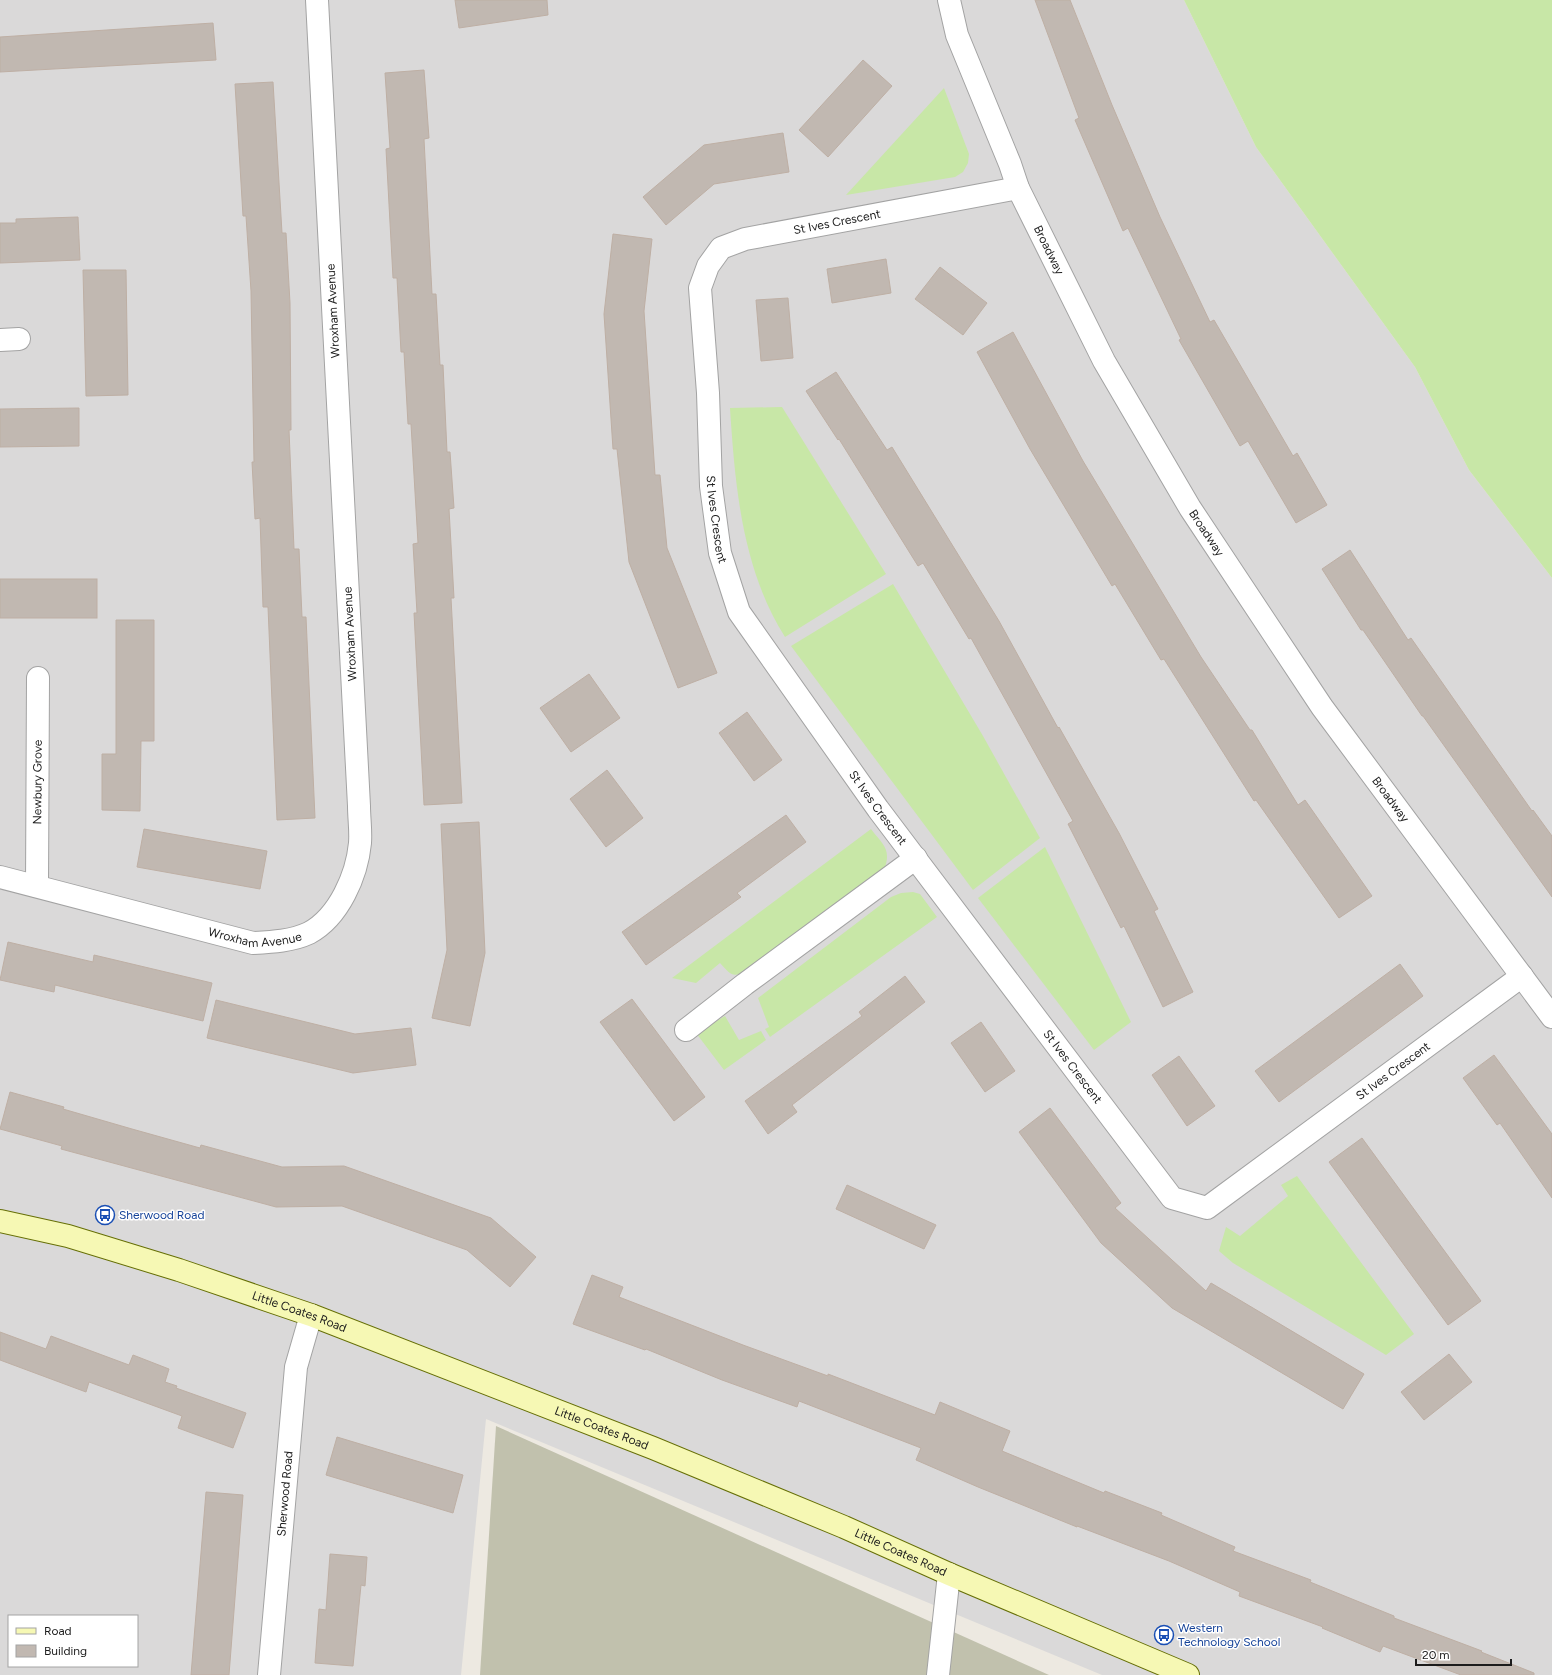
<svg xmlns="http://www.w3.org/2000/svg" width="1552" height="1675" font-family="Figtree,sans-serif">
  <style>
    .residential { fill: #dad9d9; fill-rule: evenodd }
    .construction { fill: #c1c1ad }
    .grass { fill: #c8e7a7 }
    .building { fill: #c1b8b1; stroke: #beafa4 }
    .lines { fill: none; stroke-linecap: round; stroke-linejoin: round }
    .minor-casing { stroke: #a3a3a3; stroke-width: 24 }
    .tertiary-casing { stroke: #a3a3a3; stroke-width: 24 }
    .secondary-casing { stroke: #666f06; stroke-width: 24 }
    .minor { stroke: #fff; stroke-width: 22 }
    .tertiary { stroke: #fff; stroke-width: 22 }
    .secondary { stroke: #f6f8b4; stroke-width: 22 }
    .labels { text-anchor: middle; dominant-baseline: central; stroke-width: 3; stroke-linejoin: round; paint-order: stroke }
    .street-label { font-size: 12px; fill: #1c1c1c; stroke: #fff }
    .transit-label { font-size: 12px; fill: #164399; stroke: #fff; text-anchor: start }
  </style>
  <rect width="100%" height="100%" fill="#ede9e1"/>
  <path class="residential" d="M0,0H1184L1256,147L1415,367L1469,470L1552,578V1675H1102L486,1419L461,1675H0ZM9,1616H137V1666H9Z"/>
  <path class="construction" d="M496,1426L1049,1675H480Z"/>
  <g class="grass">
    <path d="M1184,0H1552V578L1469,470L1415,367L1256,147Z"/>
    <path d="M944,88L969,154L968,163L963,172L955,177L846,195Z"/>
    <path d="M782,407L886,574L785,637C742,569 735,486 730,408Z"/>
    <path d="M893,584L983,736L1040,838L973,890L791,646Z"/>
    <path d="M871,829C883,845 892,849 884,870L747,971C732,978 731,975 720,963L696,983L672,978Z"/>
    <path d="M1045,847L1131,1022L1094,1050L978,898Z"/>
    <path d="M913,892L920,894L937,917L770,1037L765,1029L769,1027L758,998L891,897L901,893Z"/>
    <path d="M725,1016L739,1040L761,1031L766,1040L724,1070L696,1033Z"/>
    <path d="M1297,1176L1414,1334L1386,1355L1233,1263L1219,1251L1226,1227L1240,1236L1288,1196L1281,1185Z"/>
  </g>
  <g class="building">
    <path d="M455,0H547L548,15L459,28Z"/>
    <path d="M1035,0H1070L1112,105L1160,217L1210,322L1214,320L1293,456L1297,453L1327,505L1296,523L1248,441L1240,446L1179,340L1181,339L1128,228L1123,231L1075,120L1079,118Z"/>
    <path d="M213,23L216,60L0,72V37Z"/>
    <path d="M863,60L892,86L828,157L799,130Z"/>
    <path d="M424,70L429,138L424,139L432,294H436L440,365H443L447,452H450L454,508L449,509L454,598H451L462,803L424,805L414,613H417L413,544L418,543L411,424H408L404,352H401L397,278H393L386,149L390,148L385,73Z"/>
    <path d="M273,82L282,233H286L290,303L291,430H289L294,549H299L302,617H306L315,818L277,820L268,607H263L260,518L255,519L252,462H254L251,291L246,216H243L235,84Z"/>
    <path d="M783,133L789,172L714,184L666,225L643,197L704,145Z"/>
    <path d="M78,217L80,260L0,263V223H16V219Z"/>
    <path d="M613,234L652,239L644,311L655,475H660L667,548L717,673L678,688L629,562L617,449H613L604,314Z"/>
    <path d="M886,259L891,293L832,303L827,269Z"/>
    <path d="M940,267L987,303L963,335L915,299Z"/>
    <path d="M83,270H126L128,395L86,396Z"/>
    <path d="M788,298L793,358L761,361L756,300Z"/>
    <path d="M1013,332L1083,461L1201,657L1250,730H1252L1298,805L1305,800L1372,896L1339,918L1256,800L1254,801L1164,659L1161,660L1115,584L1112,586L1030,449L977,352Z"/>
    <path d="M836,372L887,450L892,447L999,621L1058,728L1059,727L1119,833L1158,909L1154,911L1193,992L1163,1007L1124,926L1121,928L1068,824L1073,821L971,638L969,639L923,563L918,566L839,439L838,440L806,391Z"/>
    <path d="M79,408V446L0,447V409Z"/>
    <path d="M1350,550L1408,640L1411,638L1532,811L1533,810L1552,836V897L1423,716H1422L1363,630H1361L1322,569Z"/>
    <rect x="0" y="579" width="97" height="39"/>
    <path d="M116,620H154V741H141L140,811L102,810V754H116Z"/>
    <path d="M589,674L620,718L571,752L540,708Z"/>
    <path d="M747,712L782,760L754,781L719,733Z"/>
    <path d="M607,770L643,818L606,847L570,799Z"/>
    <path d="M786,815L806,842L737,893L741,897L646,965L622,932Z"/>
    <path d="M479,822L485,953L470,1026L432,1018L447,950L441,824Z"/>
    <path d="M144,829L267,851L260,889L137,867Z"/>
    <path d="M8,942L93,962L94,955L212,983L203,1021L55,985L54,992L0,980Z"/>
    <path d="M1400,964L1423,996L1279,1102L1255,1071Z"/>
    <path d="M905,976L925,1002L792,1105L797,1112L768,1134L745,1101L862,1016L859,1012Z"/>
    <path d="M632,999L705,1097L674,1121L600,1022Z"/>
    <path d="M216,1000L355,1034L411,1028L416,1065L353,1073L207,1038Z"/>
    <path d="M981,1022L1015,1071L985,1092L951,1043Z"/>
    <path d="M1494,1055L1552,1134V1198L1500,1123L1497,1125L1463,1078Z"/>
    <path d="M1179,1056L1215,1106L1187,1126L1152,1075Z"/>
    <path d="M10,1092L64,1107L63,1109L132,1129L200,1148L201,1145L282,1167L344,1166L491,1218L536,1257L510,1287L467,1250L342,1206L276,1207L61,1149L62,1146L0,1129Z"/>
    <path d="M1050,1108L1121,1203L1115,1208L1206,1291L1211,1283L1364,1374L1343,1409L1172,1308L1101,1243L1019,1132Z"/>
    <path d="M1362,1138L1481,1301L1448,1325L1329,1162Z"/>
    <path d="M847,1185L936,1225L924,1249L836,1209Z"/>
    <path d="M592,1275L623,1287L619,1297L743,1345L828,1376V1374L935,1415L940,1402L1010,1431L1002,1451L1104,1493L1105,1491L1162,1513L1161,1515L1235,1547L1233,1551L1311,1580L1310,1582L1394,1616V1618L1482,1651L1481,1652L1534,1673V1675H1461L1383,1646L1380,1652L1322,1628L1323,1627L1239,1596L1240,1592L1169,1561L1077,1526V1527L978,1487L916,1460L921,1448L799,1401L797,1407L722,1380L646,1349L645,1350L573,1324Z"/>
    <path d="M0,1332L46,1349L51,1336L129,1365L133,1355L169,1369L165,1382L177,1386L176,1388L246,1413L233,1448L178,1428L182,1416L89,1382L86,1392L0,1360Z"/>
    <path d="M1449,1354L1472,1382L1424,1420L1401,1392Z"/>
    <path d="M337,1437L463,1475L453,1513L326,1475Z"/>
    <path d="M206,1492L243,1495L229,1675H191Z"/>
    <path d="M330,1554L367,1557L365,1586L361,1585L353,1666L315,1663L319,1609L326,1610Z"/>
  </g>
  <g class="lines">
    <defs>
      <g id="minor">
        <path id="s1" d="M1018,188L745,239L721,248L708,266L700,288L708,393L711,486L720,553L739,612L878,809L1172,1198L1207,1208L1522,976"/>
        <path d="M0,340L19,339"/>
        <path id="s2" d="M0,877L253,943C272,942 292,941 309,933C339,917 357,875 360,843C361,831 359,818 359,806L317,0"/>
        <path id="s3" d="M37,886L38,678"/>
        <path d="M686,1030L745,984L916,858"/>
        <path id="s4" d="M269,1675L296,1367L311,1315"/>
        <path d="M938,1675L949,1574"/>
      </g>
      <g id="tertiary">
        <path id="s5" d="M949,0L957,35L1010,164L1018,188L1104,361L1190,508L1322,707L1552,1017"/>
      </g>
      <g id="secondary">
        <path id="s6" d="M0,1221L68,1236L179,1270L311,1315L653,1448L844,1527L949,1574L1188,1675"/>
      </g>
    </defs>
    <use href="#minor" class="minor-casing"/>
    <use href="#tertiary" class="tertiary-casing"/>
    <use href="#secondary" class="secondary-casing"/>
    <use href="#minor" class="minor"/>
    <use href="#tertiary" class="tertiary"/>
    <use href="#secondary" class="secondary"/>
  </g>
  <defs>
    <symbol id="bus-ring" viewBox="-11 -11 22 22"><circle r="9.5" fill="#fff" stroke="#1a4fb4" stroke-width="1.5"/><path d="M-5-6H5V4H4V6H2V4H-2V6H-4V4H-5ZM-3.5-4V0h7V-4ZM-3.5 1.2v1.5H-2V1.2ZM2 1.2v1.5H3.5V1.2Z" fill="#1a4fb4"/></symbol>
  </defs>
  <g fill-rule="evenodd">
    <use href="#bus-ring" x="94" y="1204" width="22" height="22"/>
    <use href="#bus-ring" x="1153" y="1624" width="22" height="22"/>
  </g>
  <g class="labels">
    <g class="street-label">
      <text transform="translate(837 222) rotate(-11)">St Ives Crescent</text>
      <text stroke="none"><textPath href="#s5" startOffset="270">Broadway</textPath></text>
      <text transform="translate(333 311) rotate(-93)">Wroxham Avenue</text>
      <text stroke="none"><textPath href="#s1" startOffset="581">St Ives Crescent</textPath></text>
      <text stroke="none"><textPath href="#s5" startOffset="594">Broadway</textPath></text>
      <text transform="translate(350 634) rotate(-93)">Wroxham Avenue</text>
      <text stroke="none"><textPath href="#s3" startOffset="104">Newbury Grove</textPath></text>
      <text stroke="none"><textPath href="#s5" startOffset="918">Broadway</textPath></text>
      <text stroke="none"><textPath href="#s1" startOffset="917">St Ives Crescent</textPath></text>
      <text stroke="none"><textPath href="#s2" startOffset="263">Wroxham Avenue</textPath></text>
      <text stroke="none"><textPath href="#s1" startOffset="1241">St Ives Crescent</textPath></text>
      <text stroke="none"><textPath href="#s1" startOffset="1673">St Ives Crescent</textPath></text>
      <text stroke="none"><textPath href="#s6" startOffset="313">Little Coates Road</textPath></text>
      <text stroke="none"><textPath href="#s6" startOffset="637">Little Coates Road</textPath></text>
      <text stroke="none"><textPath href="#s4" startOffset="182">Sherwood Road</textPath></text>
      <text stroke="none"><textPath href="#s6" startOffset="961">Little Coates Road</textPath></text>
    </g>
    <g class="transit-label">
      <text x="119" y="1215">Sherwood Road</text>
      <text x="1178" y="1628">Western<tspan x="1178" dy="14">Technology School</tspan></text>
    </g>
  </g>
  <rect x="8" y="1615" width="130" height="52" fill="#ffffff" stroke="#a4a4a4"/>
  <rect x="16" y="1628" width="20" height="6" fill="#f6f8b4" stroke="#a4a4a4"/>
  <text x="44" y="1635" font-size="12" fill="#1c1c1c">Road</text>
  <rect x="16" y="1645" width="20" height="12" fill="#c1b8b1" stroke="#a4a4a4"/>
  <text x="44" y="1655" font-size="12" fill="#1c1c1c">Building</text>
  <path d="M1416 1659v6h95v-6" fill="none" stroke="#1c1c1c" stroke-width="2"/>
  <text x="1422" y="1659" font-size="12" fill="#1c1c1c" stroke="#ffffff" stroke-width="3" paint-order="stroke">20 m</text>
</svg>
